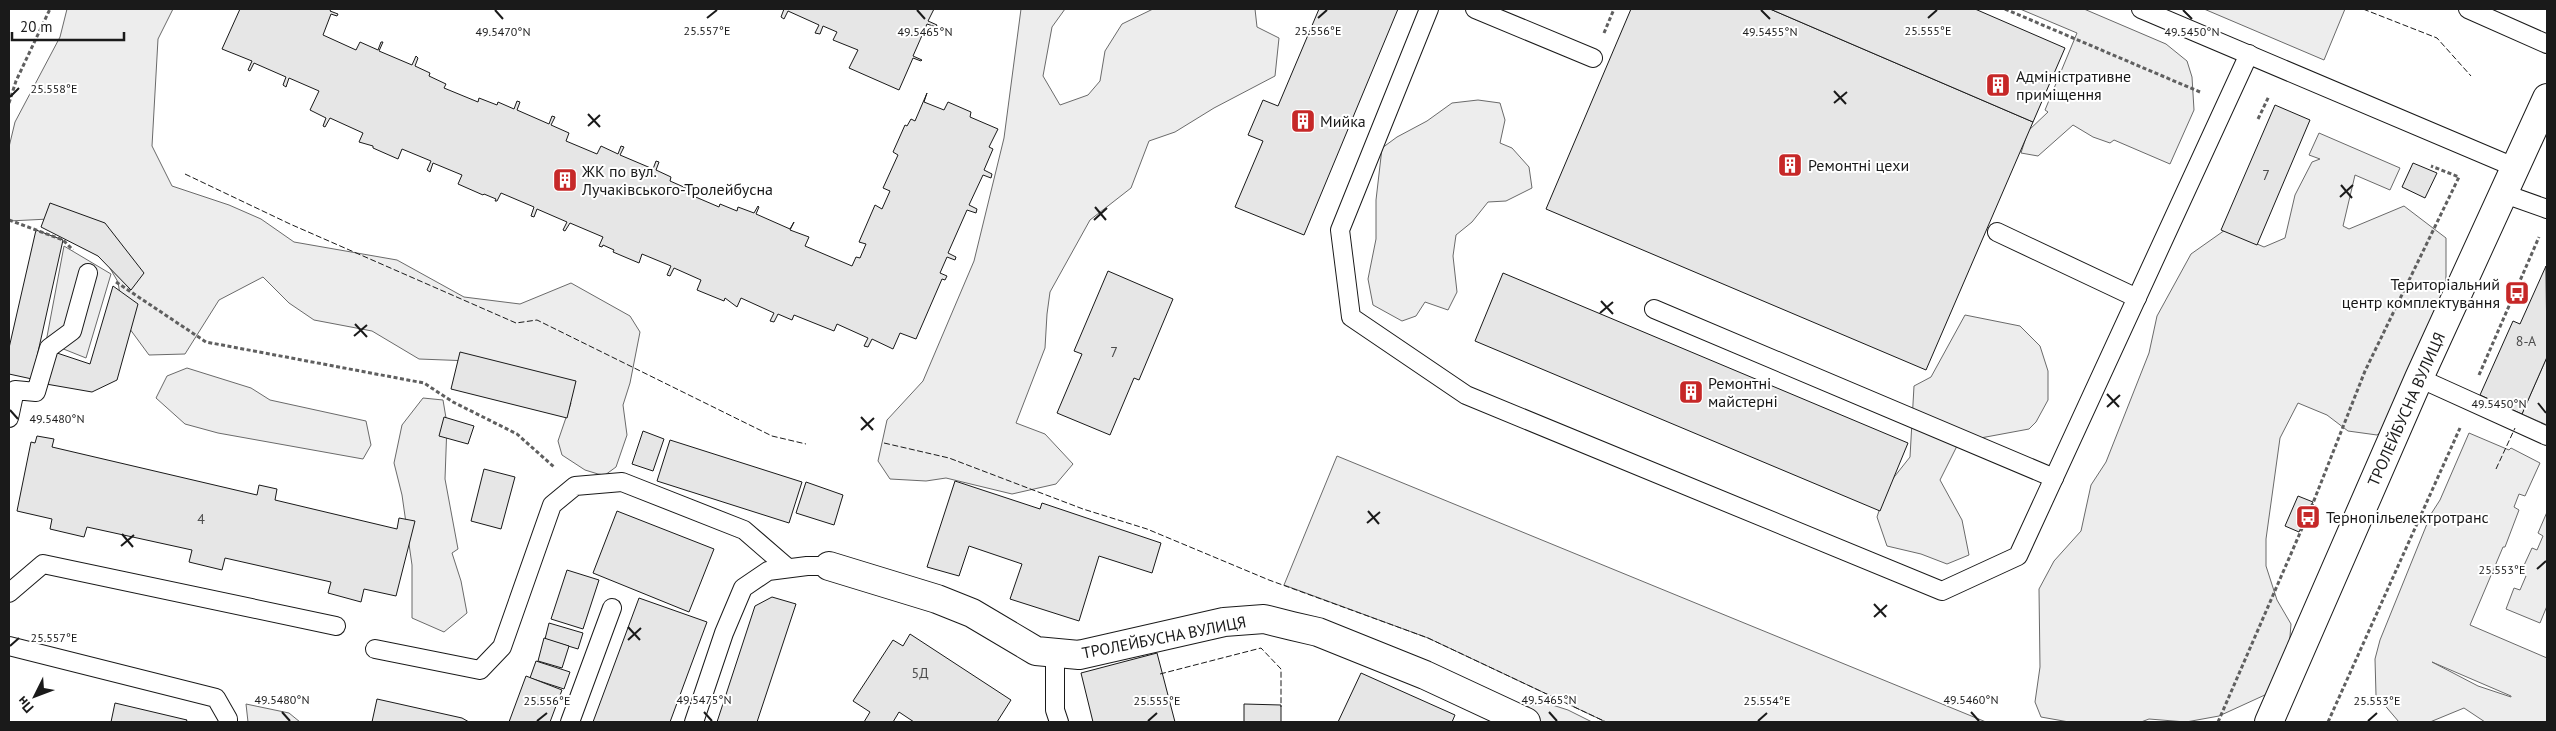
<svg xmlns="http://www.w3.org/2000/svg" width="2556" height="731" font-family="'PT Sans',sans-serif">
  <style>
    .built { fill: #ededed; stroke: #6a6a6a; fill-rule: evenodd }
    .building { fill: #e6e6e6; stroke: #1a1a1a }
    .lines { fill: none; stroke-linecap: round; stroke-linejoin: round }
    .service-casing { stroke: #1a1a1a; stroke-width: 20 }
    .minor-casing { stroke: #1a1a1a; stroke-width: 30 }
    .path { stroke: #5f5f5f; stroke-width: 3; stroke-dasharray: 4 2.5; stroke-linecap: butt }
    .service { stroke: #fff; stroke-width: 18 }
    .minor { stroke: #fff; stroke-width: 28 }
    .fence { stroke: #1a1a1a; stroke-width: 1; stroke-dasharray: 6 2.5; stroke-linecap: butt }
    .ticks { fill: none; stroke: #1a1a1a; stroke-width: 2 }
    .labels { text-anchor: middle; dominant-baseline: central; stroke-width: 4; stroke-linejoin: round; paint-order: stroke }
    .number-label { font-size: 14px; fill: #4d4d4d }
    .poi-label { font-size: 16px; fill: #1a1a1a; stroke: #fff; text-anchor: start }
    .street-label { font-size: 16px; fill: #1a1a1a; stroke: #fff }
    .ticks-label { font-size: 12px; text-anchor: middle; fill: #1a1a1a; stroke: #fff; stroke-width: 4; stroke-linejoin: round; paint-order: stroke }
  </style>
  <rect width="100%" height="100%" fill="#fff"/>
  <g class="built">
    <path d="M67,9H173L158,39L152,146L172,186L229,205L261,219L294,242L397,260L464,297L520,304L571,283L630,316L640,332L630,383L623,405L627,435L616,467L605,475L598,474L585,470L562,455L558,441L571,403L539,383L471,361L419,359L372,331L314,320L289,303L263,277L219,300L185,354L149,355L124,321L118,282L100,251L69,218L9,221V147L15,122L60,37Z"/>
    <path d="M1021,9H1065L1052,27L1043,76L1060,105L1088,95L1100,81L1105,51L1122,24L1153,9H1255L1257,27L1279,38L1275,76L1214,108L1175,132L1149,141L1131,188L1090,220L1050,292L1047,314L1045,348L1016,423L1045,434L1073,464L1056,484L1012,494L946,478L926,481L890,479L878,461L887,420L923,381L974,261L1004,138Z"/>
    <path d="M2020,9H2084L2166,44L2187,61L2192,77L2194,110L2170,164L2114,140L2110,143L2093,137L2073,125L2038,156L2021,153L2028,131L2048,112L2045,110L2077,33Z"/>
    <path d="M2204,9H2345L2324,60Z"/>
    <path d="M1478,100L1500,103L1505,120L1500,143L1512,148L1529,167L1532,188L1506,201L1488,202L1472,222L1456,235L1453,256L1457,292L1448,310L1425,302L1416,316L1402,321L1373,305L1368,279L1376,239V200L1382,148L1397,137L1427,121L1452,103Z"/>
    <path d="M2319,133L2400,168L2390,190L2355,175L2343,226L2349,229L2404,206L2446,238V276L2443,307L2399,419L2377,435L2348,431L2327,415L2298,403L2280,438L2266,539V566L2277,600L2291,624L2288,661L2267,694L2219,716L2186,722L2149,719L2141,722H2069L2041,717L2035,702L2040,667L2039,589L2054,561L2081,531L2091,485L2106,462L2149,353L2157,316L2191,254L2225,230L2264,247L2285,238L2295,195L2312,162L2320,159L2309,155Z"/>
    <path d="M64,246L111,274L86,358L46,342Z"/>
    <path d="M1965,315L2020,326L2040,346L2048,371V400L2036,422L2029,429L1959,442L1940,480L1962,520L1969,555L1947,564L1921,554L1887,546L1877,517L1887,486L1910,457L1914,386L1931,377Z"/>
    <path d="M2547,357V425L2522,414Z"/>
    <path d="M187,368L251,388L270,400L366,421L371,445L363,459L218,433L185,424L156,398L167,376Z"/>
    <path d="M423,398L443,400L447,424L445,479L458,549L452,553L461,581L467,613L444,632L412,618V565L402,495L394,463L402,425Z"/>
    <path d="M2469,433L2509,450L2511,448L2540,463L2525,496L2519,494L2514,507L2519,510L2505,547H2503L2470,625L2547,658V722H2485L2464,708L2430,722H2399L2376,695L2375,659L2380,640L2431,514L2440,500ZM2432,662L2511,696V697L2478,686Z"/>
    <path d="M1337,456L1732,618L1986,722H1606L1428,638L1284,585Z"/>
    <path d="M2547,512V606L2540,623L2506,609L2514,588L2520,590L2526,576L2520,574L2532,548L2537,550L2543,536L2538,533Z"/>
    <path d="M1543,702L1568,710L1592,722H1525V707Z"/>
    <path d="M246,704L289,713L300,722H248Z"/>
  </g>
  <g class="building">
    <path d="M240,9H331L330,11L338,14L337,16L331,14L323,35L356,50L360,42L378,50L381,42H383L379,51L412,65L416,56L418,58L415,66L430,73L429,76L446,84L444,88L478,102L479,98L497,105L498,102L514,109L517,101L520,102L517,110L549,124L552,116L555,117L551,125L569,133L566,141L597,154L601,146L618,154L621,146L624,147L620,155L653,169L656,161L659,162L656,170L671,177L670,181L686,188L684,192L719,207L720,204L737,211L738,207L754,213L758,206L759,207L756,214L790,229L794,222L790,230L809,237L805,246L852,266L856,257L860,258L866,244L859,242L875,205L882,209L890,191L883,188L898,155L893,152L905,125L907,126L911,119L915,121L927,93L924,102L944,110L948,102L971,112L970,117L998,129L989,147L993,149L984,170L992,174L991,178L983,175L969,205L977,209L976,213L967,210L948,253L956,257L955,260L947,257L940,273L947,276L945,280L942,279L916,339L900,333L893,349L872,339L868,347L864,346L868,338L837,324L834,331L794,315L792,320L778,314L774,322L770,321L774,313L741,298L737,307L725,298L724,301L697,290L701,280L674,268L670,276L667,275L671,266L642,254L639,263L613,252L614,250L603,245L602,247L599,246L603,237L570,223L565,231L563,230L567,222L537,209L534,217L531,216L534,207L501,193L497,201H495L496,199L484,194L483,195L458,184L462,175L433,163L430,172L427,170L431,161L402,149L398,159L373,148V146L359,142L363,133L330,118L325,127L323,126L326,118L310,110L319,91L289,78L286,87L283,85L286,77L254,63L250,71L248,70L252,61L222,49Z"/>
    <path d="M784,9H934L928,21L937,25L936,27L927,24L913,56L922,60L921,61L913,58L899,90L849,68L858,50L833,40L837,32L823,26L820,34L815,33L819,25L788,11L784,19L781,17Z"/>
    <path d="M1319,9H1398L1304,235L1235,207L1263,141L1248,135L1263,100L1278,106Z"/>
    <path d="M1631,9H1770L2033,122L1926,370L1546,209Z"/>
    <path d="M1770,9H1975L2065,48L2033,122Z"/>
    <path d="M2275,105L2310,120L2257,245L2221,230Z"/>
    <path d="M2413,163L2437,173L2425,198L2402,187Z"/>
    <path d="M50,203L105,223L144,273L131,290L98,256L41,227Z"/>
    <path d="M36,230L63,240L32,379L9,374V348Z"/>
    <path d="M2546,266L2547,357L2522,414L2480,395L2513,321L2520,324Z"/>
    <path d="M1108,271L1173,299L1139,380L1134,378L1110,435L1057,413L1082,354L1074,351Z"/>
    <path d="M1503,273L1908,443L1880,511L1475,341Z"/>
    <path d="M113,286L138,304L117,380L92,392L46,384L57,353L90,364Z"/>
    <path d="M460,352L576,381L567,418L451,389Z"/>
    <path d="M444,417L474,426L468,444L439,436Z"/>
    <path d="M643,431L664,439L653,471L632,464Z"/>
    <path d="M37,436L54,439L52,447L257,495L259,485L277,489L275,500L397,529L399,518L415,521L396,596L364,589L361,602L328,593L331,582L225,558L222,570L189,562L192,550L87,527L84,537L50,529L52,519L17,511L31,442L35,443Z"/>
    <path d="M670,440L802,482L789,523L657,481Z"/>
    <path d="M484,469L515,477L501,529L471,521Z"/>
    <path d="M955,481L1040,509L1042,503L1161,543L1152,573L1099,556L1079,621L1010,599L1022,564L969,546L959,576L927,567Z"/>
    <path d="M806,482L843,495L834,525L796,513Z"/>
    <path d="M2298,496L2313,502L2299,532L2285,526Z"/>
    <path d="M617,511L714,549L689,612L593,573Z"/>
    <path d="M567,570L599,580L583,629L551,619Z"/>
    <path d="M772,597L796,604L757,722H717L755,606Z"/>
    <path d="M639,598L707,622L670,722H593Z"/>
    <path d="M549,623L583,633L578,649L545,639Z"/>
    <path d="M910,634L1011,700L997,722H914L899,712L893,722H864L870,712L853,701L893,640L903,646Z"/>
    <path d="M544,638L569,646L562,668L538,661Z"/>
    <path d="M1157,653L1175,722H1093L1081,673Z"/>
    <path d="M536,661L570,672L564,689L530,678Z"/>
    <path d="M1361,673L1455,715L1452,722H1338Z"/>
    <path d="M526,676L562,690L550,722H509Z"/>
    <path d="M377,699L462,718L469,722H372Z"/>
    <path d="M115,703L187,720L186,722H111Z"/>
    <path d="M1244,704L1281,705V722H1244Z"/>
  </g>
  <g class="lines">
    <defs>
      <g id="service">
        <path d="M1429,9L1340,230L1351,317L1466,395L1942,591L2018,556L2249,54"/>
        <path d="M1475,9L1593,58"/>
        <path d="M2141,9L2514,167"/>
        <path d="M2468,9L2547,44"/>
        <path d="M2502,193L2547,209"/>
        <path d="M1997,232L2137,298"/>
        <path d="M1654,309L2054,478"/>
        <path d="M2419,378L2547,436"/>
        <path d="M9,418L15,390L36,392L49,348L72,331L88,273"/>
        <path d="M9,593L43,564L336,626"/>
        <path d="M9,646L216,698L228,719V722"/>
        <path d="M375,649L480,670L502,647L552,505L575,486L622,482L744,530L788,568"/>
        <path d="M1055,653V710L1059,722"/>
        <path d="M570,722L612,608"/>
        <path d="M694,722L724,633L743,588L768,571L807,566H829"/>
      </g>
      <g id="minor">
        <path d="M829,566L937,599L972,613L1036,651L1079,655L1224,622L1264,619L1292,626L1318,632L1425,675L1526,722"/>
        <path d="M2269,722L2419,378L2547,98"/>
      </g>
    </defs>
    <use href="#service" class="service-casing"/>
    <use href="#minor" class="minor-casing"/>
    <g class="path">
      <path d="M2005,9L2200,92"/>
      <path d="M1604,33L1614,9"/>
      <path d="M9,103L16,81L50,9"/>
      <path d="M2258,119L2269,96"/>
      <path d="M9,220L63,240L73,250"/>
      <path d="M116,282L206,342L424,383L453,402L517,434L554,467"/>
      <path d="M2479,375L2539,237"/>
      <path d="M2218,722L2313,503L2365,371L2459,177L2431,166"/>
      <path d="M2328,722L2460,428"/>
    </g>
    <use href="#service" class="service"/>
    <use href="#minor" class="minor"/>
    <g class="fence">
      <path d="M2363,9L2437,38L2471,76"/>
      <path d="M185,174L290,224L516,323L537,320L772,436L806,444"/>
      <path d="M884,443L949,458L1083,509L1147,529L1269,580L1428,638L1606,722"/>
      <path d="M2496,469L2515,428"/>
      <path d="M1160,674L1261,648L1281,669V707"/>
    </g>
  </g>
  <path class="ticks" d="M495,10L503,19M917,10L925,19M1761,10L1770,19M2183,10L2192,19M707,18L717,10M1318,18L1327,10M1928,18L1937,10M1834,91L1846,104M10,97L19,88M1834,103L1847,92M588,114L600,127M588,126L600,115M2341,185L2352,198M2340,197L2353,185M1095,207L1106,220M1094,220L1107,208M1601,301L1613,314M1600,313L1613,302M355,324L367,337M354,336L367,325M2107,394L2119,407M2538,403L2546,413M2107,407L2120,395M10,410L18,419M861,417L873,430M861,430L874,418M1368,511L1379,524M1367,523L1380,512M122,534L133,547M121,546L134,535M2537,569L2546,561M1874,604L1886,617M1874,617L1887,605M628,627L640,640M628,640L641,628M10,646L19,638M282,712L290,721M704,712L712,721M1549,712L1557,721M1971,712L1979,721M537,721L547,713M1148,721L1157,713M1758,721L1767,713M2368,721L2377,713"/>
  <defs>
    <symbol id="building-square" viewBox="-11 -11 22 22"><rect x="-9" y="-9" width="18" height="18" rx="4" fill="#c62828" stroke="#fff"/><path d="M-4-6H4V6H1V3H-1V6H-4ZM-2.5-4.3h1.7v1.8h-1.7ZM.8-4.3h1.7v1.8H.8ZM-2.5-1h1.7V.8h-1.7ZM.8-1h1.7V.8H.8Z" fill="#fff"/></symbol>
    <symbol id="bus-square" viewBox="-11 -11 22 22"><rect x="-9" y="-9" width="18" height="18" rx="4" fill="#c62828" stroke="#fff"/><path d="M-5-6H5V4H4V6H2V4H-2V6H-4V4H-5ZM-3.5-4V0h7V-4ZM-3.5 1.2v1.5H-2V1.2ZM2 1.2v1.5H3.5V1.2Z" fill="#fff"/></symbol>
  </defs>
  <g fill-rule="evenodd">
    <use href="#building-square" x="1984" y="71" width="28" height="28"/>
    <use href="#building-square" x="1289" y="107" width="28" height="28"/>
    <use href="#building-square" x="1776" y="151" width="28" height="28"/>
    <use href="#building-square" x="551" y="166" width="28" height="28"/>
    <use href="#bus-square" x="2503" y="279" width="28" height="28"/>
    <use href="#building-square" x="1677" y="378" width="28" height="28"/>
    <use href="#bus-square" x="2294" y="503" width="28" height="28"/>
  </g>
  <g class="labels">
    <g class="number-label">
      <text x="2266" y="175">7</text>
      <text x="2526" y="341">8-А</text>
      <text x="1114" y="352">7</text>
      <text x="201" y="519">4</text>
      <text x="920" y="673">5Д</text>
    </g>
    <g class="poi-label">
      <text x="2016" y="76">Адміністративне<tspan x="2016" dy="18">приміщення</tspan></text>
      <text x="1320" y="121">Мийка</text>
      <text x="1808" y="165">Ремонтні цехи</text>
      <text x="582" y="171">ЖК по вул.<tspan x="582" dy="18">Лучаківського-Тролейбусна</tspan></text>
      <text x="2500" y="284" text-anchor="end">Територіальний<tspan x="2500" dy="18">центр комплектування</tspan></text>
      <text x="1708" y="383">Ремонтні<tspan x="1708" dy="18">майстерні</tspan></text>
      <text x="2326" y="517">Тернопільелектротранс</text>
    </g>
    <g class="street-label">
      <text transform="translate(2406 409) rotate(-66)">ТРОЛЕЙБУСНА ВУЛИЦЯ</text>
      <text transform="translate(1164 637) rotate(-11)">ТРОЛЕЙБУСНА ВУЛИЦЯ</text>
    </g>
  </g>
  <g class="ticks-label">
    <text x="707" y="35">25.557°E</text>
    <text x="1318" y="35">25.556°E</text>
    <text x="1928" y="35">25.555°E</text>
    <text x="2192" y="36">49.5450°N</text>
    <text x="503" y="36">49.5470°N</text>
    <text x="925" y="36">49.5465°N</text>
    <text x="1770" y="36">49.5455°N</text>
    <text x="54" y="93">25.558°E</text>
    <text x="2499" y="408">49.5450°N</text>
    <text x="57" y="423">49.5480°N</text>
    <text x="2502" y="574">25.553°E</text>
    <text x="54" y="642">25.557°E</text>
    <text x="282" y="704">49.5480°N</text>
    <text x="704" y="704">49.5475°N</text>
    <text x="1549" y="704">49.5465°N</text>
    <text x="1971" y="704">49.5460°N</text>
    <text x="547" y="705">25.556°E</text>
    <text x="1157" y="705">25.555°E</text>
    <text x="1767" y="705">25.554°E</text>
    <text x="2377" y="705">25.553°E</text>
  </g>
  <rect width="2556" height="731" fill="none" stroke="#1a1a1a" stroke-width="20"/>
  <g transform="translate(35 696) rotate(228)" stroke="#ffffff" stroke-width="4" paint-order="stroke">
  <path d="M0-4L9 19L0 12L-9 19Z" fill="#1a1a1a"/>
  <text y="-8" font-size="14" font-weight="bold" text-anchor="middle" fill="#1a1a1a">Пн</text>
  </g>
  <path d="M12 32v8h112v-8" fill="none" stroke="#1a1a1a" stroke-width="2.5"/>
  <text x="20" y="32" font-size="15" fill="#1a1a1a" stroke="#ffffff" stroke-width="4" paint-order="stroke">20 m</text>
</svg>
